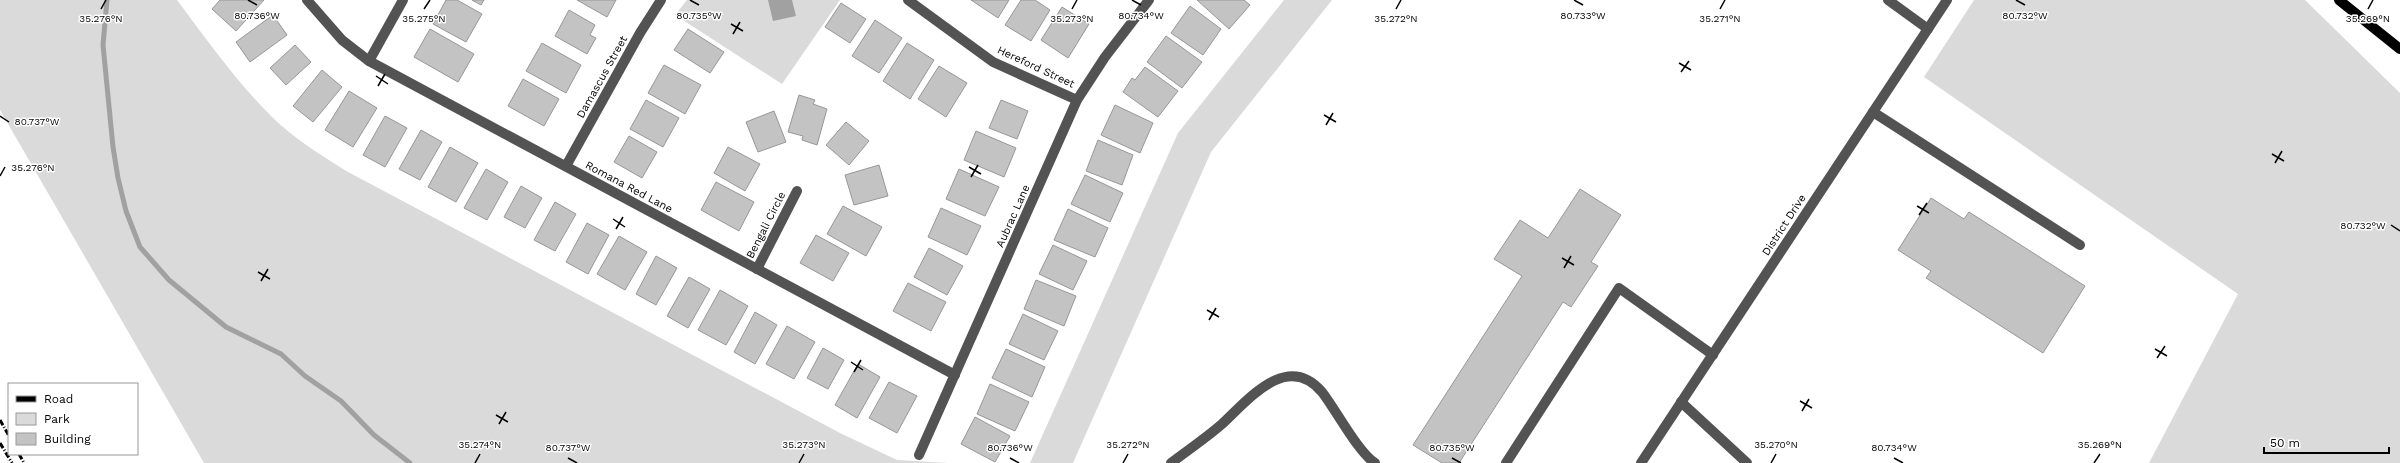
<svg xmlns="http://www.w3.org/2000/svg" width="2400" height="463" font-family="'Work Sans',sans-serif">
  <style>
    .green { fill: #dadada }
    .water { fill: #a1a1a1 }
    .lines { fill: none; stroke-linecap: round; stroke-linejoin: round }
    .stream { stroke: #a1a1a1; stroke-width: 5 }
    .building { fill: #c3c3c3; stroke: #979797 }
    .minor { stroke: #535353; stroke-width: 10 }
    .major { stroke: #000; stroke-width: 10 }
    .rail { stroke: #000; stroke-width: 3; stroke-dasharray: 6 2 1 2; stroke-linecap: butt }
    .ticks { fill: none; stroke: #000; stroke-width: 1.5 }
    .labels { text-anchor: middle; dominant-baseline: central; stroke-width: 3; stroke-linejoin: round; paint-order: stroke }
    .street-label { font-size: 11px; fill: #000; stroke: #fff }
    .ticks-label { font-size: 10px; text-anchor: middle; fill: #000; stroke: #fff; stroke-width: 3; stroke-linejoin: round; paint-order: stroke }
  </style>
  <rect width="100%" height="100%" fill="#fff"/>
  <g class="green">
    <path d="M0,0H177C207,40 236,81 271,116C294,139 321,155 348,172L840,433L897,460L949,463H204L0,110Z"/>
    <path d="M687,0H840L782,84L675,15Z"/>
    <path d="M1284,0H1332L1211,152L1073,463H1030L1178,133Z"/>
    <path d="M1974,0H2305L2400,93V463H2149L2238,294L1924,77Z"/>
  </g>
  <path class="water" d="M768,0H792L796,16L773,21Z"/>
  <g class="lines">
    <path class="stream" d="M107,0L103,45L113,147L118,178L126,211L140,247L169,280L226,327L281,354L305,376L341,401L374,435L410,463"/>
  </g>
  <g class="building">
    <path d="M220,0H264L236,31L212,9Z"/>
    <path d="M446,0H457L482,14L466,42L433,24Z"/>
    <path d="M472,0H484L481,5Z"/>
    <path d="M577,0H616L607,17Z"/>
    <path d="M971,0H1009L998,18Z"/>
    <path d="M1021,0H1035L1050,10L1031,41L1005,25Z"/>
    <path d="M1197,0H1244L1250,5L1229,29Z"/>
    <path d="M841,3L866,19L850,43L825,27Z"/>
    <path d="M1190,6L1221,29L1203,55L1171,33Z"/>
    <path d="M1062,7L1089,24L1068,58L1041,40Z"/>
    <path d="M569,10L595,25L590,35L596,38L587,54L555,36Z"/>
    <path d="M273,15L287,35L250,62L236,42Z"/>
    <path d="M875,20L902,38L879,73L852,56Z"/>
    <path d="M430,29L474,54L458,82L414,57Z"/>
    <path d="M688,29L724,52L710,73L674,50Z"/>
    <path d="M1166,36L1202,62L1182,88L1147,62Z"/>
    <path d="M542,43L581,65L566,93L526,71Z"/>
    <path d="M907,43L934,60L910,99L883,81Z"/>
    <path d="M295,45L311,62L286,85L270,68Z"/>
    <path d="M664,65L701,85L685,114L648,93Z"/>
    <path d="M939,66L967,83L946,117L918,99Z"/>
    <path d="M1145,67L1178,91L1158,117L1123,92L1132,78L1135,80Z"/>
    <path d="M322,70L342,87L313,122L293,106Z"/>
    <path d="M523,79L559,99L544,126L508,106Z"/>
    <path d="M349,91L377,108L353,147L325,130Z"/>
    <path d="M799,95L815,100L813,104L827,109L817,145L802,140L803,136L788,132Z"/>
    <path d="M646,100L679,118L663,147L630,129Z"/>
    <path d="M1001,100L1028,111L1017,139L989,128Z"/>
    <path d="M1115,105L1153,123L1140,153L1101,135Z"/>
    <path d="M774,111L786,142L758,152L746,122Z"/>
    <path d="M385,116L407,128L385,167L363,155Z"/>
    <path d="M846,122L869,141L849,165L826,145Z"/>
    <path d="M421,130L442,142L420,180L399,169Z"/>
    <path d="M976,131L1016,148L1004,177L964,160Z"/>
    <path d="M629,136L657,152L642,178L614,162Z"/>
    <path d="M1098,140L1133,155L1122,185L1086,171Z"/>
    <path d="M450,147L478,163L456,202L428,187Z"/>
    <path d="M728,147L760,164L745,191L714,173Z"/>
    <path d="M879,165L888,196L854,205L845,175Z"/>
    <path d="M486,169L508,182L487,220L464,208Z"/>
    <path d="M959,169L999,187L985,216L946,199Z"/>
    <path d="M1085,175L1123,193L1110,222L1071,204Z"/>
    <path d="M716,182L754,202L739,231L701,210Z"/>
    <path d="M521,186L542,198L525,228L504,217Z"/>
    <path d="M1580,189L1621,215L1591,262L1598,266L1571,307L1563,302L1459,463H1442L1413,445L1522,276L1494,259L1520,220L1548,238Z"/>
    <path d="M1931,198L1964,219L1969,212L2085,286L2043,353L1926,278L1931,271L1898,250Z"/>
    <path d="M555,202L576,214L555,251L534,240Z"/>
    <path d="M843,206L882,227L866,256L827,234Z"/>
    <path d="M941,208L981,226L967,255L928,237Z"/>
    <path d="M1068,209L1108,228L1095,257L1054,240Z"/>
    <path d="M587,223L609,235L588,274L566,262Z"/>
    <path d="M816,235L849,253L833,281L800,263Z"/>
    <path d="M619,236L647,252L625,290L597,274Z"/>
    <path d="M1053,245L1087,261L1073,290L1039,274Z"/>
    <path d="M929,248L963,266L947,295L914,277Z"/>
    <path d="M656,256L677,268L656,305L636,294Z"/>
    <path d="M689,277L710,289L688,328L667,316Z"/>
    <path d="M1036,280L1076,296L1064,326L1024,309Z"/>
    <path d="M908,283L946,302L931,331L893,311Z"/>
    <path d="M720,290L748,306L726,345L698,330Z"/>
    <path d="M755,312L777,325L755,364L734,352Z"/>
    <path d="M1023,314L1058,331L1044,360L1009,344Z"/>
    <path d="M787,326L815,342L794,379L766,364Z"/>
    <path d="M823,348L844,360L828,389L807,378Z"/>
    <path d="M1006,349L1045,367L1032,397L992,378Z"/>
    <path d="M858,364L880,377L857,418L835,405Z"/>
    <path d="M889,382L917,396L897,433L869,418Z"/>
    <path d="M990,384L1029,402L1015,431L977,414Z"/>
    <path d="M975,417L1010,436L995,462L961,444Z"/>
  </g>
  <g class="lines">
    <g class="minor">
      <path d="M307,0L342,40L369,61L955,375"/>
      <path d="M908,0L993,62L1077,100"/>
      <path d="M1888,0L1928,29"/>
      <path d="M369,61L403,0"/>
      <path d="M1873,112L2080,245"/>
      <path d="M566,166L640,33L661,0"/>
      <path d="M757,269L797,191"/>
      <path d="M1681,402L1747,463"/>
      <path d="M919,455L1077,100L1105,57L1149,0"/>
      <path d="M1171,463C1188,450 1206,438 1222,424C1248,400 1287,351 1322,392C1336,410 1358,452 1375,463"/>
      <path d="M1506,463L1619,288L1713,355"/>
      <path d="M1641,463L1947,0"/>
    </g>
    <path class="major" d="M2339,0L2400,49"/>
    <g class="rail">
      <path d="M0,420L9,436"/>
      <path d="M0,443L12,463"/>
      <path d="M19,454L24,463"/>
    </g>
  </g>
  <path class="ticks" d="M248,0L257,5M690,0L699,5M1132,0L1141,5M1574,0L1583,5M2016,0L2025,5M101,9L106,0M424,9L430,0M1072,9L1077,0M1396,9L1401,0M1720,9L1725,0M2368,9L2373,0M731,24L743,31M733,34L740,22M1679,63L1691,70M1681,72L1689,61M376,76L388,84M378,86L385,74M1324,115L1336,122M0,116L9,122M1326,125L1333,113M2272,154L2284,161M2275,163L2282,151M969,167L981,174M0,176L5,167M971,177L978,165M1917,206L1929,213M1919,215L1927,203M613,219L625,227M2391,225L2400,231M616,229L623,217M1562,258L1574,265M1564,268L1571,256M258,272L270,279M261,281L268,269M1207,310L1219,317M1209,320L1216,308M2155,349L2167,356M2157,358L2165,346M851,362L863,370M854,372L861,360M1800,401L1812,408M1802,411L1809,399M496,415L508,422M499,424L506,412M568,458L577,463M1010,458L1019,463M1452,458L1461,463M1894,458L1903,463M475,463L480,454M799,463L804,454M1123,463L1128,454M1771,463L1776,454M2094,463L2100,454"/>
  <g class="labels">
    <g class="street-label">
      <text transform="translate(1036 67) rotate(25)">Hereford Street</text>
      <text transform="translate(602 77) rotate(-61)">Damascus Street</text>
      <text transform="translate(629 187) rotate(28)">Romana Red Lane</text>
      <text transform="translate(1013 216) rotate(-66)">Aubrac Lane</text>
      <text transform="translate(766 225) rotate(-63)">Bengali Circle</text>
      <text transform="translate(1784 225) rotate(-57)">District Drive</text>
    </g>
  </g>
  <g class="ticks-label">
    <text x="257" y="19">80.736°W</text>
    <text x="699" y="19">80.735°W</text>
    <text x="1141" y="19">80.734°W</text>
    <text x="1583" y="19">80.733°W</text>
    <text x="2025" y="19">80.732°W</text>
    <text x="424" y="22">35.275°N</text>
    <text x="1072" y="22">35.273°N</text>
    <text x="2368" y="22">35.269°N</text>
    <text x="101" y="22">35.276°N</text>
    <text x="1396" y="22">35.272°N</text>
    <text x="1720" y="22">35.271°N</text>
    <text x="37" y="125">80.737°W</text>
    <text x="33" y="171">35.276°N</text>
    <text x="2363" y="229">80.732°W</text>
    <text x="480" y="448">35.274°N</text>
    <text x="804" y="448">35.273°N</text>
    <text x="1128" y="448">35.272°N</text>
    <text x="1776" y="448">35.270°N</text>
    <text x="2100" y="448">35.269°N</text>
    <text x="568" y="451">80.737°W</text>
    <text x="1010" y="451">80.736°W</text>
    <text x="1452" y="451">80.735°W</text>
    <text x="1894" y="451">80.734°W</text>
  </g>
  <rect x="8" y="383" width="130" height="72" fill="#ffffff" stroke="#999999"/>
  <rect x="16" y="396" width="20" height="6" fill="#000000" stroke="#999999"/>
  <text x="44" y="403" font-size="12" fill="#000000">Road</text>
  <rect x="16" y="413" width="20" height="12" fill="#dadada" stroke="#999999"/>
  <text x="44" y="423" font-size="12" fill="#000000">Park</text>
  <rect x="16" y="433" width="20" height="12" fill="#c3c3c3" stroke="#999999"/>
  <text x="44" y="443" font-size="12" fill="#000000">Building</text>
  <path d="M2264 447v6h125v-6" fill="none" stroke="#000000" stroke-width="2"/>
  <text x="2270" y="447" font-size="12" fill="#000000" stroke="#ffffff" stroke-width="3" paint-order="stroke">50 m</text>
</svg>
